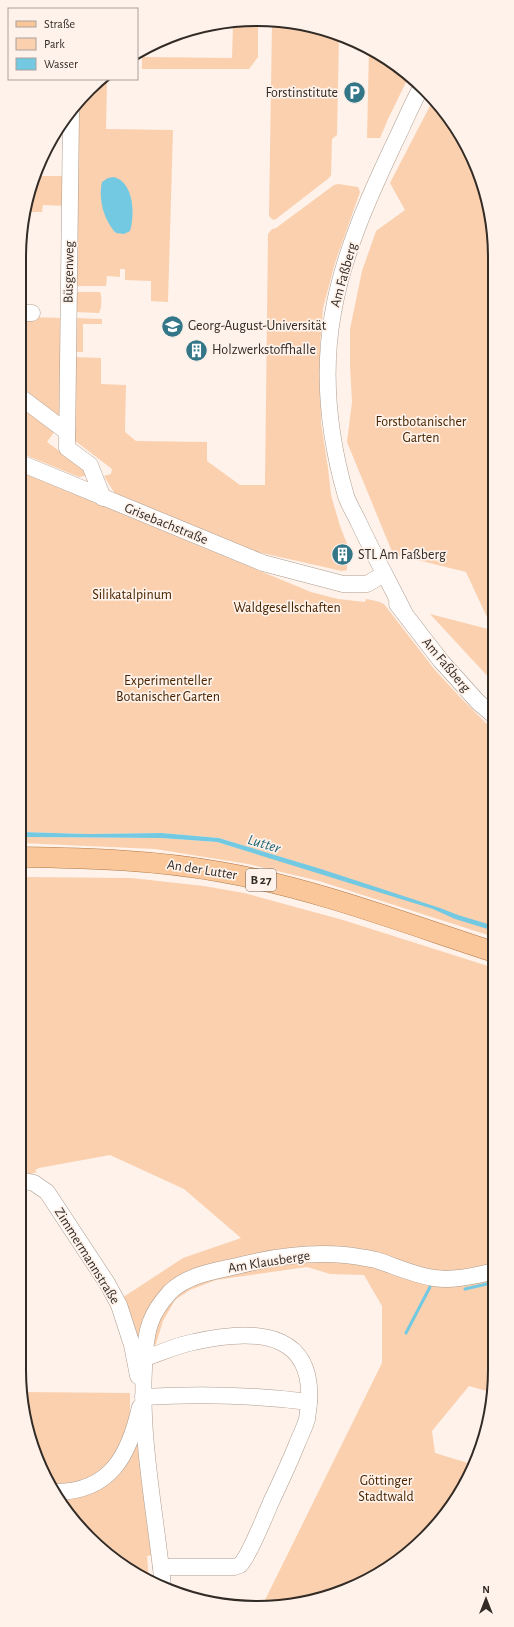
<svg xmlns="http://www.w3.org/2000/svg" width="514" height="1627" font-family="'Alegreya Sans',sans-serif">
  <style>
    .green { fill: #fad0af }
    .water { fill: #73c9e1 }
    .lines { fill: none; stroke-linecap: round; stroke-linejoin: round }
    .stream { stroke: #73c9e1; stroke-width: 3 }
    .minor-casing { stroke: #ad9c8e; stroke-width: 17 }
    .major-casing { stroke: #b27846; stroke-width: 21 }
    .minor { stroke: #fff; stroke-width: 16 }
    .major { stroke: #fac79a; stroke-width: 20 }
    .labels { text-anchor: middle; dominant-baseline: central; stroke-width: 3.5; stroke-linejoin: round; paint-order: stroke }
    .shield { fill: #fef2ea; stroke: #6f6761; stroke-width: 1 }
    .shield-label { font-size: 13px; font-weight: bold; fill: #322b26 }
    .poi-label { font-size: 14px; fill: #322b26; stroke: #fef2ea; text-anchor: start }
    .street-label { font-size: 14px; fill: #322b26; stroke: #fef2ea }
    .park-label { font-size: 14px; fill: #482400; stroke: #fef2ea }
    .water-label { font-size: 15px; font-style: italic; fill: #185f6f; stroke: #fef2ea }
    .rim { fill: none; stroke: #322b26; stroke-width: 2 }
  </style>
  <rect width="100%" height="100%" fill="#fef2ea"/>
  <g class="green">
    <path d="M233,24H258V57L249,69H142V57L232,58Z"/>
    <path d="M272,24H304L339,37L337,135L332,139L331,175L329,178L276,219L273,220L269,216Z"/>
    <path d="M369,48L376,51L409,76L388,119L380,138H367Z"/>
    <path d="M105,79H107L106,129L173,130L168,302L151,301V281L125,280V269H120V277L107,276L106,286H76L74,283L77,107Z"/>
    <path d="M433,100L471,152L493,226L492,628L466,572L393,554L347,442L352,402L350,366V329L362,271L376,231L405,210L390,183Z"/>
    <path d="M38,176H66V206L43,205L42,212H24Z"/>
    <path d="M338,184L358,187L360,192L335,263L323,308L320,345L321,423L328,468L331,495L340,526L351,554V557L347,559V570L342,571L249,550L115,494L104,476L111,474L112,469L74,440V357L101,358V384L126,385L125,432L136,441L207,442V461L240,485H265L268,234L272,229L276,228L334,185Z"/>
    <path d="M75,292H100C102,297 102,308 99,313L75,312Z"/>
    <path d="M23,317L64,318L59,417L23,394Z"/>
    <path d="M75,318L102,319V324H83V352H72Z"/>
    <path d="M23,403L57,428L47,442L87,471L85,476L79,477L23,454Z"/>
    <path d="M23,473L311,592L338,599L365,602L366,599C372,600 378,601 384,604L435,670L459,696L492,729L491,936L319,881L248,864L155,849L21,843V837L161,838L217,842L260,855L320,869L219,838L162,833L88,834L21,832Z"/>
    <path d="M430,614L492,630V681Z"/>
    <path d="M21,877L131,878L204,886L244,893L343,920L491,967L490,1392L469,1386L432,1431L435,1453L471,1464L455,1502L402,1559L319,1600L263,1604L382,1363V1306L364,1275L330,1274L307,1267L216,1280L190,1290L175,1300L163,1321L156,1344L151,1349L157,1319L179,1291L217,1274L336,1250L178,1279L141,1349L122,1298L183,1258L241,1238L184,1189L110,1155L39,1168L35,1170L37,1172L31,1174H20Z"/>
    <path d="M23,1392L130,1393V1415L139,1443L155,1555L147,1556L149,1581L78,1527L37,1461Z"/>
  </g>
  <g class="water">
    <path d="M114,177C134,183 135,214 130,231L124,234L116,233C104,221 98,199 102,182L108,178Z"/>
    <path d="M21,832L88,834L162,833L219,838L321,869L440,908L458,915L491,925V930L455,919L433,909L217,842L161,838L21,837Z"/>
  </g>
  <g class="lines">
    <g class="stream">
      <path d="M465,1289L491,1283"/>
      <path d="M406,1333L430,1287"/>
    </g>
    <defs>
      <g id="minor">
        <path d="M71,113L67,448L90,465L103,498"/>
        <path d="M23,313H32"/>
        <path d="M23,399L67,432"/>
        <path d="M23,464L263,563L343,584H367L384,574"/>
        <path d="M397,604L441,661L478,702L492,714"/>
        <path d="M404,612C389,582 373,553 359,523C355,514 349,505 346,496C329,437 322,374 333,313C343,255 368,199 393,146C403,126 411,105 422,86"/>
        <path d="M20,1180L34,1183L47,1192L107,1283L119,1305L132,1345L138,1376"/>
        <path d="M145,1358C161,1353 177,1345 194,1342C260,1327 322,1332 307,1419C305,1427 300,1436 297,1444C289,1464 280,1483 271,1502C266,1514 248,1558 240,1565C238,1566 236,1566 235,1567H161"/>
        <path d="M143,1397C197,1394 255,1395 309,1402"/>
        <path d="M57,1492C111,1491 129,1455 140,1407"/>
        <path d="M163,1587C156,1515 140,1441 144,1368C145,1353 145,1336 151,1321C155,1310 162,1301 170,1292C187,1275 215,1271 237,1266C272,1257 309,1252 345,1255C355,1256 366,1258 376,1260C395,1266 414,1275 434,1278C453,1281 472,1276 491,1272"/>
      </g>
      <path id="major" d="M21,857C87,858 155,860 221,872C313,888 402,922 491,951"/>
    </defs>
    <use href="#minor" class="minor-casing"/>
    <use href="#major" class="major-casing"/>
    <use href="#minor" class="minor"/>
    <use href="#major" class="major"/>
  </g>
  <defs>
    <symbol id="parking-disc" viewBox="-11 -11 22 22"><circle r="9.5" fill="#337687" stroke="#fef2ea"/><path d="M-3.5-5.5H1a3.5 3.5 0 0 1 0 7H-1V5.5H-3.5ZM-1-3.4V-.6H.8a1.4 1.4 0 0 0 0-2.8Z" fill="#fff"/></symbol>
    <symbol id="university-disc" viewBox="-11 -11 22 22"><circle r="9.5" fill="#337687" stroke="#fef2ea"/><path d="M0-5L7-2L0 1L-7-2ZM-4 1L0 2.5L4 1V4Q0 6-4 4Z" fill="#fff"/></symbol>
    <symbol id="building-disc" viewBox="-11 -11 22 22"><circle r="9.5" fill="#337687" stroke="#fef2ea"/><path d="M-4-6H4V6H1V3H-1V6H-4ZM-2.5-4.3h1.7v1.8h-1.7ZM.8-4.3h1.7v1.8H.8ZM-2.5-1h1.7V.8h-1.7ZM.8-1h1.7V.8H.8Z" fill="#fff"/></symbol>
  </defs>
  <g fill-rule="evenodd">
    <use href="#parking-disc" x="342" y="80" width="25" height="25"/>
    <use href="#university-disc" x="160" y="314" width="25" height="25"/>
    <use href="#building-disc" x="184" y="338" width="25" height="25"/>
    <use href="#building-disc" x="330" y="542" width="25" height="25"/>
  </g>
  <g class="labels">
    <rect class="shield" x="246" y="869" width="30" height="22" rx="3"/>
    <g class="shield-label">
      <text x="261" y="880">B 27</text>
    </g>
    <g class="poi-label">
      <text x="338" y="93" text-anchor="end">Forstinstitute</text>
      <text x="188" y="326">Georg-August-Universität</text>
      <text x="212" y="350">Holzwerkstoffhalle</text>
      <text x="358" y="555">STL Am Faßberg</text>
    </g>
    <g class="street-label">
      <text transform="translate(69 272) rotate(-89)">Büsgenweg</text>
      <text transform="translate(344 275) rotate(-74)">Am Faßberg</text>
      <text transform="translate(166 524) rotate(22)">Grisebachstraße</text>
      <text transform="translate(446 665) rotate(50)">Am Faßberg</text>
      <text transform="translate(202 870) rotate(9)">An der Lutter</text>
      <text transform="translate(87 1256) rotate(58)">Zimmermannstraße</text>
      <text transform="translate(269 1262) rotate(-9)">Am Klausberge</text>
    </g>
    <g class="park-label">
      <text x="421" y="422">Forstbotanischer<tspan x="421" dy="16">Garten</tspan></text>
      <text x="132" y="595">Silikatalpinum</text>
      <text x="287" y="608">Waldgesellschaften</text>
      <text x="168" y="681">Experimenteller<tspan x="168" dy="16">Botanischer Garten</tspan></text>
      <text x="386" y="1481">Göttinger<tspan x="386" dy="16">Stadtwald</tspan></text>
    </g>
    <g class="water-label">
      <text transform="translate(264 844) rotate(17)">Lutter</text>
    </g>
  </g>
  <path d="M0 0H514V1627H0ZM257 26H257A231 231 0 0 1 488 257V1370A231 231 0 0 1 257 1601H257A231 231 0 0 1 26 1370V257A231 231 0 0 1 257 26Z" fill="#fef2ea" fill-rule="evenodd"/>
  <path class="rim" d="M257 26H257A231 231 0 0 1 488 257V1370A231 231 0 0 1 257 1601H257A231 231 0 0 1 26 1370V257A231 231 0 0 1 257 26Z"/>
  <rect x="8" y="8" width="130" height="72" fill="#fef2ea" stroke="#aca29c"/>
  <rect x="16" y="21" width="20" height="6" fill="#fac79a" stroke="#aca29c"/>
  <text x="44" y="28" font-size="12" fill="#322b26">Straße</text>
  <rect x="16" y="38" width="20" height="12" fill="#fad0af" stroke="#aca29c"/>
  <text x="44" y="48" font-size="12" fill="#322b26">Park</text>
  <rect x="16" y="58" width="20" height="12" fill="#73c9e1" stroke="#aca29c"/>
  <text x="44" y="68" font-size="12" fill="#322b26">Wasser</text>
  <g transform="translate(486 1599)" stroke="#fef2ea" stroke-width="3" paint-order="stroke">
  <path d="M0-3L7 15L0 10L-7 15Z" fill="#322b26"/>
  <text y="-6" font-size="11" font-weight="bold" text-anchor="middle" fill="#322b26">N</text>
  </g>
</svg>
